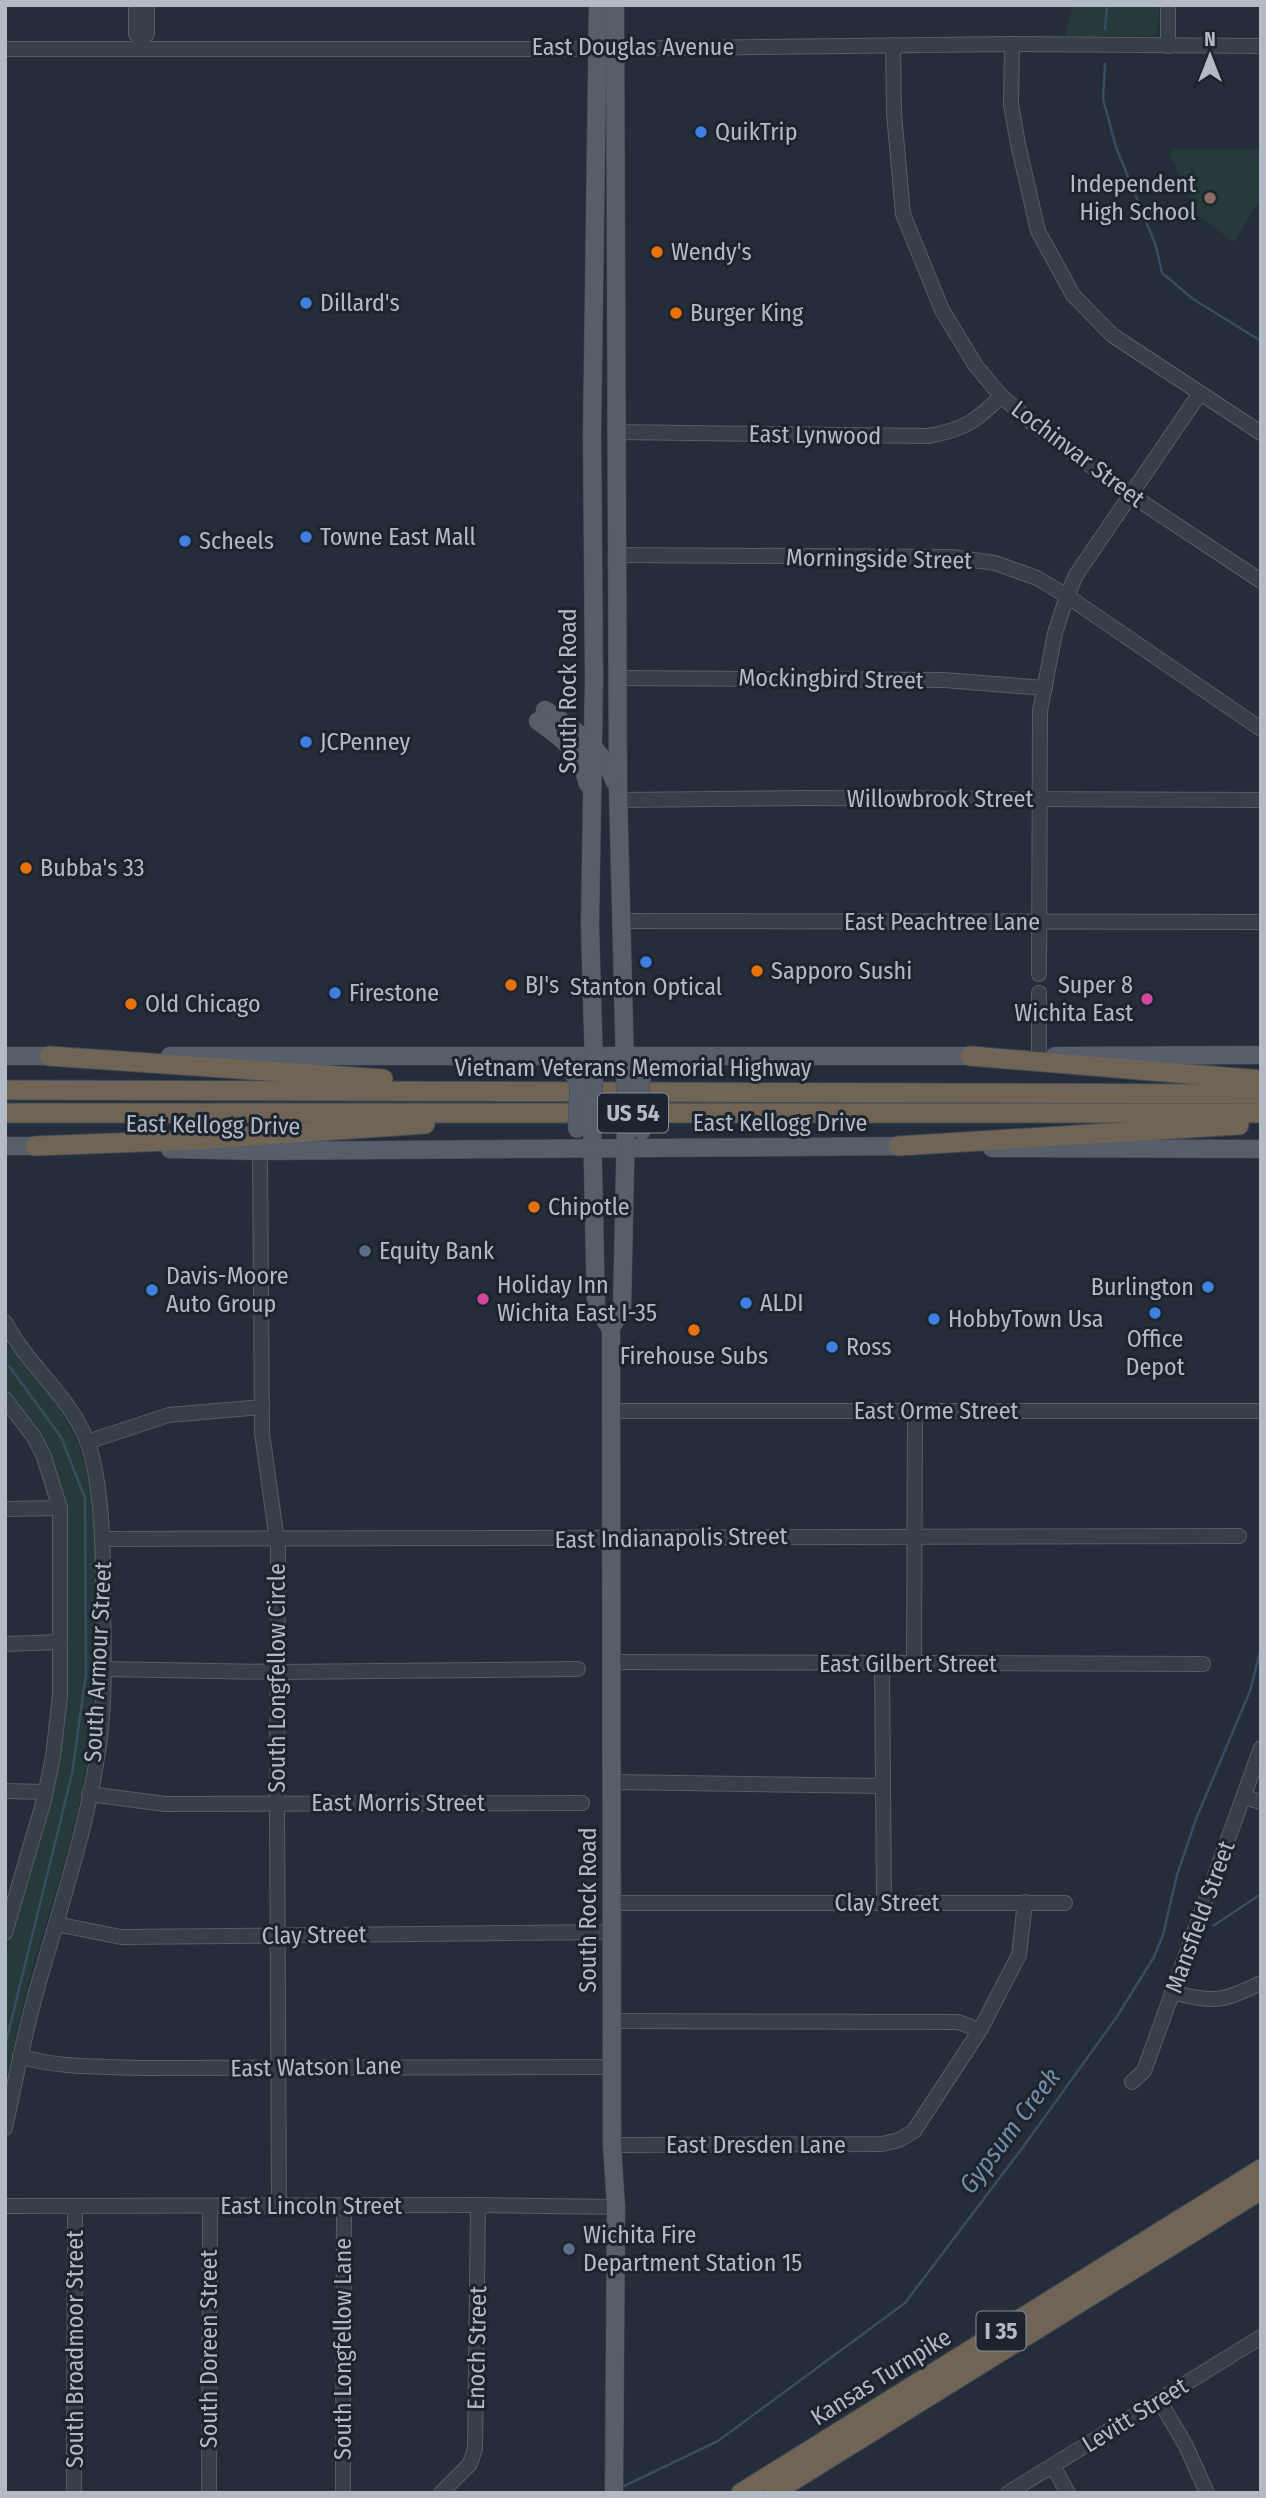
<svg xmlns="http://www.w3.org/2000/svg" width="1266" height="2498" font-family="'Fira Sans Condensed',sans-serif">
  <style>
    .green { fill: #273a3b }
    .lines { fill: none; stroke-linecap: round; stroke-linejoin: round }
    .stream { stroke: #3a4c61; stroke-width: 2.5 }
    .minor-casing { stroke: #555d67; stroke-width: 16 }
    .major-casing { stroke: #404852; stroke-width: 19 }
    .highway-casing { stroke: #424a54; stroke-width: 21 }
    .minor { stroke: #373f49; stroke-width: 14 }
    .major { stroke: #555e69; stroke-width: 18 }
    .highway { stroke: #6f6455; stroke-width: 19 }
    .major-bridge-casing { stroke: #404852; stroke-width: 19; stroke-linecap: butt }
    .major-bridge { stroke: #555e69; stroke-width: 18 }
    .shop-dot { fill: #3f7fe0; stroke: #1c242e; stroke-width: 2.5 }
    .education-dot { fill: #8d6e63; stroke: #1c242e; stroke-width: 2.5 }
    .food-dot { fill: #e8710a; stroke: #1c242e; stroke-width: 2.5 }
    .hotel-dot { fill: #d1479c; stroke: #1c242e; stroke-width: 2.5 }
    .service-dot { fill: #5c6f8a; stroke: #1c242e; stroke-width: 2.5 }
    .labels { text-anchor: middle; dominant-baseline: central; stroke-width: 6; stroke-linejoin: round; paint-order: stroke }
    .shield { fill: #1c242e; stroke: #858d98; stroke-width: 2 }
    .shield-label { font-size: 23px; font-weight: bold; fill: #b2bac5 }
    .street-label { font-size: 24px; fill: #b2bac5; stroke: #1c242e }
    .poi-label { font-size: 24px; fill: #b2bac5; stroke: #1c242e; text-anchor: start }
    .water-label { font-size: 26px; font-style: italic; fill: #758ca7; stroke: #1c242e }
  </style>
  <rect width="100%" height="100%" fill="#242d39"/>
  <g class="green">
    <path d="M1073,5H1159L1158,34L1150,36H1065Z"/>
    <path d="M1170,149H1261V198L1234,242L1197,215L1171,157Z"/>
    <path d="M10,1348L15,1350C36,1379 63,1408 77,1442C97,1491 96,1541 96,1593C96,1653 97,1713 86,1772C74,1838 52,1901 33,1966C22,2007 13,2048 5,2090V1958L48,1813L56,1776L64,1522L38,1432L5,1389V1349Z"/>
  </g>
  <g class="lines">
    <g class="stream">
      <path d="M1105,29L1107,5"/>
      <path d="M1105,64L1103,99L1116,147L1156,246L1162,273L1193,299L1261,341"/>
      <path d="M1213,1926L1261,1894"/>
      <path d="M5,2046L72,1774L86,1674L85,1498L61,1437L9,1366"/>
      <path d="M620,2488L718,2441L905,2303L1023,2147L1116,2018L1154,1957L1163,1935L1177,1875L1196,1819L1250,1691L1261,1648"/>
    </g>
    <defs>
      <g id="minor">
        <path d="M136,5V34L141,40L142,49"/>
        <path d="M141,40L147,34V5"/>
        <path d="M1012,44L1011,104L1018,144L1038,231L1073,295L1112,335L1261,433"/>
        <path d="M893,45L894,113L903,214L942,310L976,366L1001,396L1036,426L1131,495L1261,581"/>
        <path d="M1168,46V5"/>
        <path d="M5,49H596L1012,44L1261,46"/>
        <path d="M615,432L928,436C963,430 977,421 1001,396"/>
        <path d="M616,555L952,557L995,563L1037,578L1067,596L1261,729"/>
        <path d="M617,678L944,680L1045,688"/>
        <path d="M618,800L802,798L1261,800"/>
        <path d="M622,921L1261,922"/>
        <path d="M1039,974L1040,711L1055,633L1067,596L1076,575L1200,393"/>
        <path d="M1039,1056V993"/>
        <path d="M260,1151L262,1433L278,1548L277,1804L279,2206"/>
        <path d="M5,1322C26,1363 65,1392 84,1434C102,1472 103,1544 103,1585C103,1636 106,1688 100,1738C89,1824 60,1907 37,1989C24,2035 15,2082 5,2128"/>
        <path d="M5,1399L34,1437L44,1457L60,1508V1695L53,1757L44,1800L5,1933"/>
        <path d="M611,1411H1261"/>
        <path d="M87,1442L169,1415L262,1407"/>
        <path d="M5,1509L60,1508"/>
        <path d="M103,1539L1239,1536"/>
        <path d="M5,1644L60,1642"/>
        <path d="M613,1662L1203,1664"/>
        <path d="M882,1664L884,1902"/>
        <path d="M914,1664L915,1411"/>
        <path d="M102,1669L277,1672L578,1669"/>
        <path d="M613,1782L883,1786"/>
        <path d="M5,1791L46,1792"/>
        <path d="M89,1794L165,1804L582,1803"/>
        <path d="M1244,1797L1261,1802"/>
        <path d="M613,1903H1065"/>
        <path d="M56,1924L121,1937L613,1932"/>
        <path d="M1172,1992C1215,2003 1221,2002 1261,1983"/>
        <path d="M613,2021L958,2022L980,2030"/>
        <path d="M20,2056C60,2069 103,2066 145,2068L613,2067"/>
        <path d="M1132,2082L1144,2071L1261,1748"/>
        <path d="M612,2145L882,2144L899,2140L914,2131L980,2030L1019,1955L1025,1902"/>
        <path d="M5,2206L478,2205L616,2207"/>
        <path d="M1159,2400L1186,2446L1207,2493"/>
        <path d="M1053,2466L1068,2493"/>
        <path d="M74,2493L75,2206"/>
        <path d="M209,2493L210,2206"/>
        <path d="M343,2493L344,2206"/>
        <path d="M441,2493L470,2464L475,2449L478,2205"/>
        <path d="M1008,2493L1261,2337"/>
      </g>
      <g id="major">
        <path d="M615,5L618,789L625,1066"/>
        <path d="M545,710C575,730 602,748 615,782"/>
        <path d="M538,721C566,741 579,750 588,784"/>
        <path d="M5,1056H61"/>
        <path d="M170,1056H982"/>
        <path d="M1055,1056L1261,1055"/>
        <path d="M594,1069L590,925L594,678L592,434L598,5"/>
        <path d="M592,1125L596,1308L611,1328"/>
        <path d="M5,1146H47"/>
        <path d="M992,1148L1261,1149"/>
        <path d="M170,1149L260,1151L912,1146"/>
        <path d="M614,2493L616,2207L612,2145L611,1328L622,1308L626,1125"/>
      </g>
      <g id="highway">
        <path d="M49,1056L383,1079"/>
        <path d="M970,1056L1261,1080"/>
        <path d="M5,1090L1261,1094"/>
        <path d="M5,1113H1261"/>
        <path d="M35,1146L194,1140L425,1124"/>
        <path d="M898,1146L1239,1125"/>
        <path d="M741,2493L1261,2169"/>
        <path d="M773,2493L1261,2190"/>
      </g>
    </defs>
    <use href="#minor" class="minor-casing"/>
    <use href="#major" class="major-casing"/>
    <use href="#highway" class="highway-casing"/>
    <use href="#minor" class="minor"/>
    <use href="#major" class="major"/>
    <use href="#highway" class="highway"/>
    <defs>
      <g id="major-bridge">
        <path d="M570,1068L579,1083L577,1129"/>
        <path d="M625,1072L626,1125"/>
        <path d="M592,1125L594,1071"/>
        <path d="M642,1131L640,1082L643,1074"/>
      </g>
    </defs>
    <use href="#major-bridge" class="major-bridge-casing"/>
    <use href="#major-bridge" class="major-bridge"/>
  </g>
  <g class="shop-dot">
    <circle cx="701" cy="132" r="7"/>
    <circle cx="306" cy="303" r="7"/>
    <circle cx="306" cy="537" r="7"/>
    <circle cx="185" cy="541" r="7"/>
    <circle cx="306" cy="742" r="7"/>
    <circle cx="646" cy="962" r="7"/>
    <circle cx="335" cy="993" r="7"/>
    <circle cx="1208" cy="1287" r="7"/>
    <circle cx="152" cy="1290" r="7"/>
    <circle cx="746" cy="1303" r="7"/>
    <circle cx="1155" cy="1313" r="7"/>
    <circle cx="934" cy="1319" r="7"/>
    <circle cx="832" cy="1347" r="7"/>
  </g>
  <circle class="education-dot" cx="1210" cy="198" r="7"/>
  <g class="food-dot">
    <circle cx="657" cy="252" r="7"/>
    <circle cx="676" cy="313" r="7"/>
    <circle cx="26" cy="868" r="7"/>
    <circle cx="757" cy="971" r="7"/>
    <circle cx="511" cy="985" r="7"/>
    <circle cx="131" cy="1004" r="7"/>
    <circle cx="534" cy="1207" r="7"/>
    <circle cx="694" cy="1330" r="7"/>
  </g>
  <g class="hotel-dot">
    <circle cx="1147" cy="999" r="7"/>
    <circle cx="483" cy="1299" r="7"/>
  </g>
  <g class="service-dot">
    <circle cx="365" cy="1251" r="7"/>
    <circle cx="569" cy="2249" r="7"/>
  </g>
  <g class="labels">
    <g class="shield">
      <rect x="598" y="1093.5" width="70" height="39" rx="5"/>
      <rect x="976.5" y="2311.5" width="49" height="39" rx="5"/>
    </g>
    <g class="shield-label">
      <text x="633" y="1113">US 54</text>
      <text x="1001" y="2331">I 35</text>
    </g>
    <g class="street-label">
      <text x="633" y="47">East Douglas Avenue</text>
      <text transform="translate(815 435) rotate(1)">East Lynwood</text>
      <text transform="translate(1078 454) rotate(37)">Lochinvar Street</text>
      <text transform="translate(879 559) rotate(1)">Morningside Street</text>
      <text transform="translate(831 679) rotate(1)">Mockingbird Street</text>
      <text transform="translate(568 691) rotate(-90)">South Rock Road</text>
      <text x="940" y="799">Willowbrook Street</text>
      <text x="942" y="922">East Peachtree Lane</text>
      <text x="633" y="1068">Vietnam Veterans Memorial Highway</text>
      <text x="780" y="1123">East Kellogg Drive</text>
      <text transform="translate(213 1125) rotate(1)">East Kellogg Drive</text>
      <text x="936" y="1411">East Orme Street</text>
      <text transform="translate(671 1538) rotate(-1)">East Indianapolis Street</text>
      <text transform="translate(98 1662) rotate(-87)">South Armour Street</text>
      <text x="908" y="1664">East Gilbert Street</text>
      <text transform="translate(277 1678) rotate(-90)">South Longfellow Circle</text>
      <text x="398" y="1803">East Morris Street</text>
      <text x="887" y="1903">Clay Street</text>
      <text transform="translate(588 1910) rotate(-90)">South Rock Road</text>
      <text transform="translate(1200 1917) rotate(-70)">Mansfield Street</text>
      <text transform="translate(314 1935) rotate(-1)">Clay Street</text>
      <text transform="translate(316 2067) rotate(-1)">East Watson Lane</text>
      <text x="756" y="2145">East Dresden Lane</text>
      <text x="311" y="2206">East Lincoln Street</text>
      <text transform="translate(477 2348) rotate(-89)">Enoch Street</text>
      <text transform="translate(75 2349) rotate(-90)">South Broadmoor Street</text>
      <text transform="translate(209 2349) rotate(-90)">South Doreen Street</text>
      <text transform="translate(343 2349) rotate(-90)">South Longfellow Lane</text>
      <text transform="translate(881 2377) rotate(-32)">Kansas Turnpike</text>
      <text transform="translate(1135 2415) rotate(-32)">Levitt Street</text>
    </g>
    <g class="poi-label">
      <text x="715" y="132">QuikTrip</text>
      <text x="1196" y="184" text-anchor="end">Independent<tspan x="1196" dy="28">High School</tspan></text>
      <text x="671" y="252">Wendy's</text>
      <text x="320" y="303">Dillard's</text>
      <text x="690" y="313">Burger King</text>
      <text x="320" y="537">Towne East Mall</text>
      <text x="199" y="541">Scheels</text>
      <text x="320" y="742">JCPenney</text>
      <text x="40" y="868">Bubba's 33</text>
      <text x="771" y="971">Sapporo Sushi</text>
      <text x="525" y="985">BJ's</text>
      <text x="1133" y="985" text-anchor="end">Super 8<tspan x="1133" dy="28">Wichita East</tspan></text>
      <text x="646" y="987" text-anchor="middle">Stanton Optical</text>
      <text x="349" y="993">Firestone</text>
      <text x="145" y="1004">Old Chicago</text>
      <text x="548" y="1207">Chipotle</text>
      <text x="379" y="1251">Equity Bank</text>
      <text x="166" y="1276">Davis-Moore<tspan x="166" dy="28">Auto Group</tspan></text>
      <text x="497" y="1285">Holiday Inn<tspan x="497" dy="28">Wichita East I-35</tspan></text>
      <text x="1194" y="1287" text-anchor="end">Burlington</text>
      <text x="760" y="1303">ALDI</text>
      <text x="948" y="1319">HobbyTown Usa</text>
      <text x="1155" y="1339" text-anchor="middle">Office<tspan x="1155" dy="28">Depot</tspan></text>
      <text x="846" y="1347">Ross</text>
      <text x="694" y="1356" text-anchor="middle">Firehouse Subs</text>
      <text x="583" y="2235">Wichita Fire<tspan x="583" dy="28">Department Station 15</tspan></text>
    </g>
    <g class="water-label">
      <text transform="translate(1010 2131) rotate(-53)">Gypsum Creek</text>
    </g>
  </g>
  <rect width="1266" height="2498" fill="none" stroke="#b2bac5" stroke-width="14"/>
  <g transform="translate(1210 56)" stroke="#1c242e" stroke-width="5" paint-order="stroke">
  <path d="M0-5L12 26L0 18L-12 26Z" fill="#b2bac5"/>
  <text y="-10" font-size="19" font-weight="bold" text-anchor="middle" fill="#b2bac5">N</text>
  </g>
</svg>
